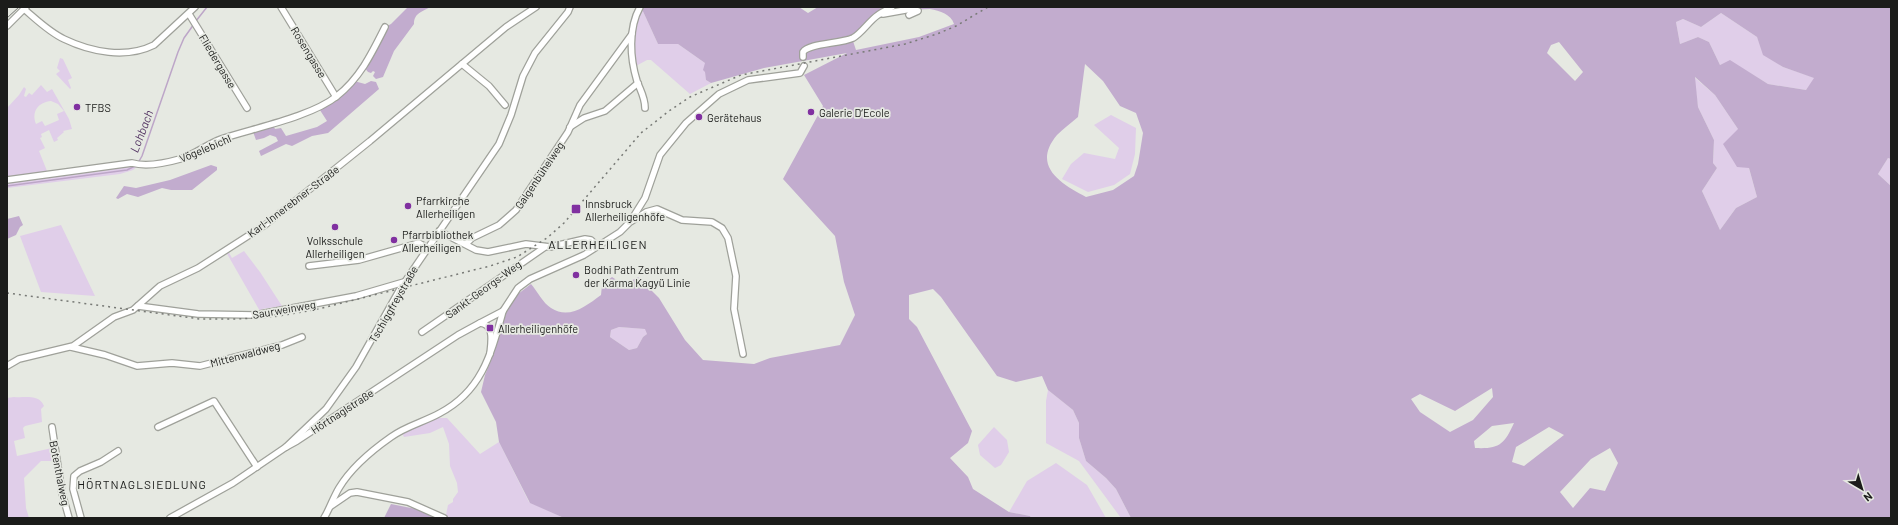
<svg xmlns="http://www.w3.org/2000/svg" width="1898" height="525" font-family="Barlow,sans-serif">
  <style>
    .green { fill: #e0cee9; fill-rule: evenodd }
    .forest { fill: #c2acce; fill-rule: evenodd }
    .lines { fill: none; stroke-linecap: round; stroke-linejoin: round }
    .stream { stroke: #bda6c8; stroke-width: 1.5 }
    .minor-casing { stroke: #9fa19a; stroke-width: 8 }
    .minor { stroke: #fff; stroke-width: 5.5 }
    .tram { stroke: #777975; stroke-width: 1 }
    .rail { stroke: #777975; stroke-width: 1.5; stroke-dasharray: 2 4; stroke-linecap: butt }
    .poi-dot { fill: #8030a0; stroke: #e6e9e2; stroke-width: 1.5 }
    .labels { text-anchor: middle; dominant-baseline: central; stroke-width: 3.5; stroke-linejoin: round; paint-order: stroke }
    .street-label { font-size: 11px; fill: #1b1c1a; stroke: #e6e9e2 }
    .poi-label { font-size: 11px; fill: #1b1c1a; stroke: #e6e9e2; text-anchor: start }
    .water-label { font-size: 12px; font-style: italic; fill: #563765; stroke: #e6e9e2 }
    .neighbourhood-label { font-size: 12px; letter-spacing: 1px; fill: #1b1c1a; stroke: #e6e9e2 }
  </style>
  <rect width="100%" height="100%" fill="#e6e9e2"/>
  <g class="green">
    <path d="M641,7L658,44H678L705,63L706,80L711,83L690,94L651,60H647L634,67L631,43Z"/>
    <path d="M1721,13L1757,37L1764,55L1783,67L1815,78L1806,90L1768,84L1730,61L1720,65L1709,42L1698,37L1680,44L1676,22L1683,19L1701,27Z"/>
    <path d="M60,58L63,59L72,78L68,80L71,88L70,89L56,74L60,71L57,68Z"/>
    <path d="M1694,77L1715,95L1738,129L1757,197L1736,208L1720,230L1702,191L1717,168L1713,163L1714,140L1698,107Z"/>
    <path d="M41,85L47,92L52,89L69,119L72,129L63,131L64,132L57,138L58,140L54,142L49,130L41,134L42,137L40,138L45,148L39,151L47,171L7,177V108L19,95L24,87L26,89L24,96L26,97L29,93L32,95ZM51,101L58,104L64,111L57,114L59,120L45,126L42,121L36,124C31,111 39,102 51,101Z"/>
    <path d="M1111,115L1136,128L1135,154L1130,174L1114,185L1088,192L1062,179L1071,164L1084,153L1115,159L1119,148L1094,125Z"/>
    <path d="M1888,158L1891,159V186L1878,174Z"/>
    <path d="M139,165L133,170L120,174L7,188V183Z"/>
    <path d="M61,225L95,296L41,292L20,236Z"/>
    <path d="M228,251L232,258L244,251L260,272L282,306L262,309L263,312L261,313L226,252Z"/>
    <path d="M619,327L646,329L647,334L643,337L637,348L629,350L610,337L611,330Z"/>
    <path d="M1048,390L1073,410L1079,423V438L1086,461L1106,478L1116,489L1131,518H1121L1079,461L1046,443V401Z"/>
    <path d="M14,397C26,398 39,394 44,406L41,409L42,422L25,426L23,428L25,438L14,441L17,456L52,448L56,461H41L24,478L26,508L29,518H7V398Z"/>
    <path d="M434,418H447L480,454L499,442L529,502L564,518H449L446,515L448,505L453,502V499L458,492L457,483L450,466L449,444L443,427L430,433L404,437L403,435V432Z"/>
    <path d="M994,427L1007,440L1009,452L1001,465L995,468L980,455L978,445Z"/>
    <path d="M1056,463L1087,485L1106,518H1031L1030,516L1009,512L1027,481Z"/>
  </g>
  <g class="forest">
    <path d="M408,7H430C422,12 414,13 414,24L394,51L383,77L376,79L373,76L375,72L373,71L371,73L368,72L364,67L385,27L391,24Z"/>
    <path d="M641,7H799L808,13L818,7H1891V159L1888,158L1878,174L1891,186V518H1131L1116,489L1106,478L1086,461L1079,438V423L1073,410L1048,390L1042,376L1016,382L997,376L941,297L933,289L909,295V319L917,327L972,431L968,443L950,458L968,477L973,489L1009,512L1030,516L1031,518H564L530,503L499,442L496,422L481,392L485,375L494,353L505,312L518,294L531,284C537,291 543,303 551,308C569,320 586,306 601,295L602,285L612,277L624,285L638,277L659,298L685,340L703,360L754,364L770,358L840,345L855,315L844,282L835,236L783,179L823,106L804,75L847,53L764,68L711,83L706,80L705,72L703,70L705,63L678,44H658ZM930,9C940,11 951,14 954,24L919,37L856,50L852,38L878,15L906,10ZM1721,13L1757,37L1763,55L1783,67L1814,78L1806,90L1768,84L1730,60L1720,65L1709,42L1698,37L1680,44L1676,22L1683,19L1701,27ZM1559,42L1583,72L1575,81L1547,53L1551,45ZM1085,64L1103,81L1120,106L1136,113L1143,133L1138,164L1134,176L1113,190L1086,197C1061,184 1031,166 1057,135C1063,129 1071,123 1078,117ZM1695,77L1715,95L1738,129L1723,144L1737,167L1749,168L1757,197L1736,208L1720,230L1702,191L1717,168L1713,163L1714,140L1698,107ZM619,327L645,329L647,334L643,337L637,348L629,350L610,337L611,330ZM1492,388L1493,397L1473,420L1450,432L1420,412L1411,399L1420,394L1455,411ZM1514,423C1504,445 1499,449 1475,448L1474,441L1492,426ZM1549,427L1564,435L1524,466L1512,462L1516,447ZM1610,448L1618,463L1605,491L1590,488L1573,508L1560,492L1591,459Z"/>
    <path d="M354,81L365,84L371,81L376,82L379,89L328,133L312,136L292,146L286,144L261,156L259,151L278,141L276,137L270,135L264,138L256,140L252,129L272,123L275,129L281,128L286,136L317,127L327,121L318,107Z"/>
    <path d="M211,165L217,167V170L192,190H171L162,188L138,197L127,194L118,199L116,198L124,186L136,188L170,180Z"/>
    <path d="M19,216L23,225L20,227L16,235L7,239V219Z"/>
    <path d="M391,504L416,509L435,518H384Z"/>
  </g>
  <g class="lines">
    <g class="stream">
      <path d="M196,21L207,7"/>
      <path d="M138,163L142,156L178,52L184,38L194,24"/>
      <path d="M7,186L127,170L135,166"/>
    </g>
    <defs>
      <g id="minor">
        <path d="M281,7L336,97"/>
        <path d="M640,7C628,29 630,58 637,81C640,90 645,97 645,108"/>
        <path d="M24,9C37,20 49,32 64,39C91,52 126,59 154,45L195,7"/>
        <path d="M189,14L247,108"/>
        <path d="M883,14L911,9L918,11L909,15"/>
        <path d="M7,26L26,7"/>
        <path d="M803,57V52C809,43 840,44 853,38C862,33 869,21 878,15C882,12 887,10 892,7"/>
        <path d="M462,64L489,86L505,105"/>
        <path d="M570,127L584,118L605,111L638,83"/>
        <path d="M7,180L132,163C147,167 166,163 180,159C194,155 207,144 221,139C254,128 311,117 337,96C360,78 372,53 385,27"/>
        <path d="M632,221L646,212L657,209L682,220L712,222L722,228L728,238L736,276L734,309L743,354"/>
        <path d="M439,231L476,250L488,252L526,244L550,247L585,239L591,240L595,244"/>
        <path d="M466,244L472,238L499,225L516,210L568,132L580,105L632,34"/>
        <path d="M309,266L359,260L419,243L427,248"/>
        <path d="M138,306L198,314L255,315L356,296L404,282"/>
        <path d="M480,323L503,311L518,288L530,279L584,255L620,232L630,222L645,198L660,155L686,123L719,94L748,80L800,73L804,66"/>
        <path d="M422,332L545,247"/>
        <path d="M71,347L105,355L137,366L172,363L200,366L282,345L302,337"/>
        <path d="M7,366L19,359L73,346L114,317L133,310L160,286L198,268L265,225L370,141L506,27L536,7"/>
        <path d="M52,427L62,493L69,518"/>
        <path d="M158,427L214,401L257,467"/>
        <path d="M286,447L326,409L356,367L400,289L499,144L511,115L523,76L535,53L568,12L570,7"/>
        <path d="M331,506L350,493L357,492L408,502L444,518"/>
        <path d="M81,518L73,489L74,476L80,471L101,462L118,451"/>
        <path d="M170,518L233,483L286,447L297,441L458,335L480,323C495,324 491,343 490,354"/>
        <path d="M324,518C330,508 333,498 339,488C351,468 371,451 391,437C406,426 424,422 440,413C482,391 491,354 503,311"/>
      </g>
    </defs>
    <use href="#minor" class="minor-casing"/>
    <use href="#minor" class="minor"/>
    <path class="tram" d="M7,18L19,7"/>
    <path class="rail" d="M7,293L200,319H237L273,317L314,310L490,266L517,257L547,238L564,223L641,133L669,111L690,97L741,75L905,44L937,34L956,26L988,7"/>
  </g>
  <g class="poi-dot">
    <circle cx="77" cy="107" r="4"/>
    <circle cx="811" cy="112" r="4"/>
    <circle cx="699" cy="117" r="4"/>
    <circle cx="408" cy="206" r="4"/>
    <rect x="571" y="204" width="10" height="10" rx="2"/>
    <circle cx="335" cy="227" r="4"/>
    <circle cx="394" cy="240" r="4"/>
    <circle cx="576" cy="275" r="4"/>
    <rect x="486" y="324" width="8" height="8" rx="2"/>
  </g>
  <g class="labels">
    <g class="street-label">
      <text transform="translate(309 52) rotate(59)">Rosengasse</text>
      <text transform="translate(218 61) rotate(59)">Fliedergasse</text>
      <text transform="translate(205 148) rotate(-23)">Vögelebichl</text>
      <text transform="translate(539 175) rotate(-56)">Galgenbühelweg</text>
      <text transform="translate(293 201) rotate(-37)">Karl-Innerebner-Straße</text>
      <text transform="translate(483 289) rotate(-36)">Sankt-Georgs-Weg</text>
      <text transform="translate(393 304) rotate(-60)">Tschiggfreystraße</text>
      <text transform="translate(284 309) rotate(-10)">Saurweinweg</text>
      <text transform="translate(245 354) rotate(-15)">Mittenwaldweg</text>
      <text transform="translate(342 411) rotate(-33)">Hörtnaglstraße</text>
      <text transform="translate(60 473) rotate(79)">Botenthalweg</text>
    </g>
    <g class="poi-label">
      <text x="85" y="107">TFBS</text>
      <text x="819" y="112">Galerie D‘Ecole</text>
      <text x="707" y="117">Gerätehaus</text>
      <text x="416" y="200">Pfarrkirche<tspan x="416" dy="13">Allerheiligen</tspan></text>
      <text x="585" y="203">Innsbruck<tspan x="585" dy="13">Allerheiligenhöfe</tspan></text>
      <text x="402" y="234">Pfarrbibliothek<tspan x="402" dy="13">Allerheiligen</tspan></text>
      <text x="335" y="240" text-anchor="middle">Volksschule<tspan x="335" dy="13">Allerheiligen</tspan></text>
      <text x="584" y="269">Bodhi Path Zentrum<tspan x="584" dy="13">der Karma Kagyü Linie</tspan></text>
      <text x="498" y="328">Allerheiligenhöfe</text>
    </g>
    <g class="water-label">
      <text transform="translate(141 131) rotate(-69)">Lohbach</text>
    </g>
    <g class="neighbourhood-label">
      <text x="598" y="244">ALLERHEILIGEN</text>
      <text x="142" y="484">HÖRTNAGLSIEDLUNG</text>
    </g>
  </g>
  <rect width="1898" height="525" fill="none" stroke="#1b1c1a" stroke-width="16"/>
  <g transform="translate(1862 489) rotate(142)" stroke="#e6e9e2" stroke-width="3" paint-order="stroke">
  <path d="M0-3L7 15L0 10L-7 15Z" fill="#1b1c1a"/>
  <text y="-6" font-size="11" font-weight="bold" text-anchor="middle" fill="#1b1c1a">N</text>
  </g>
</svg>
